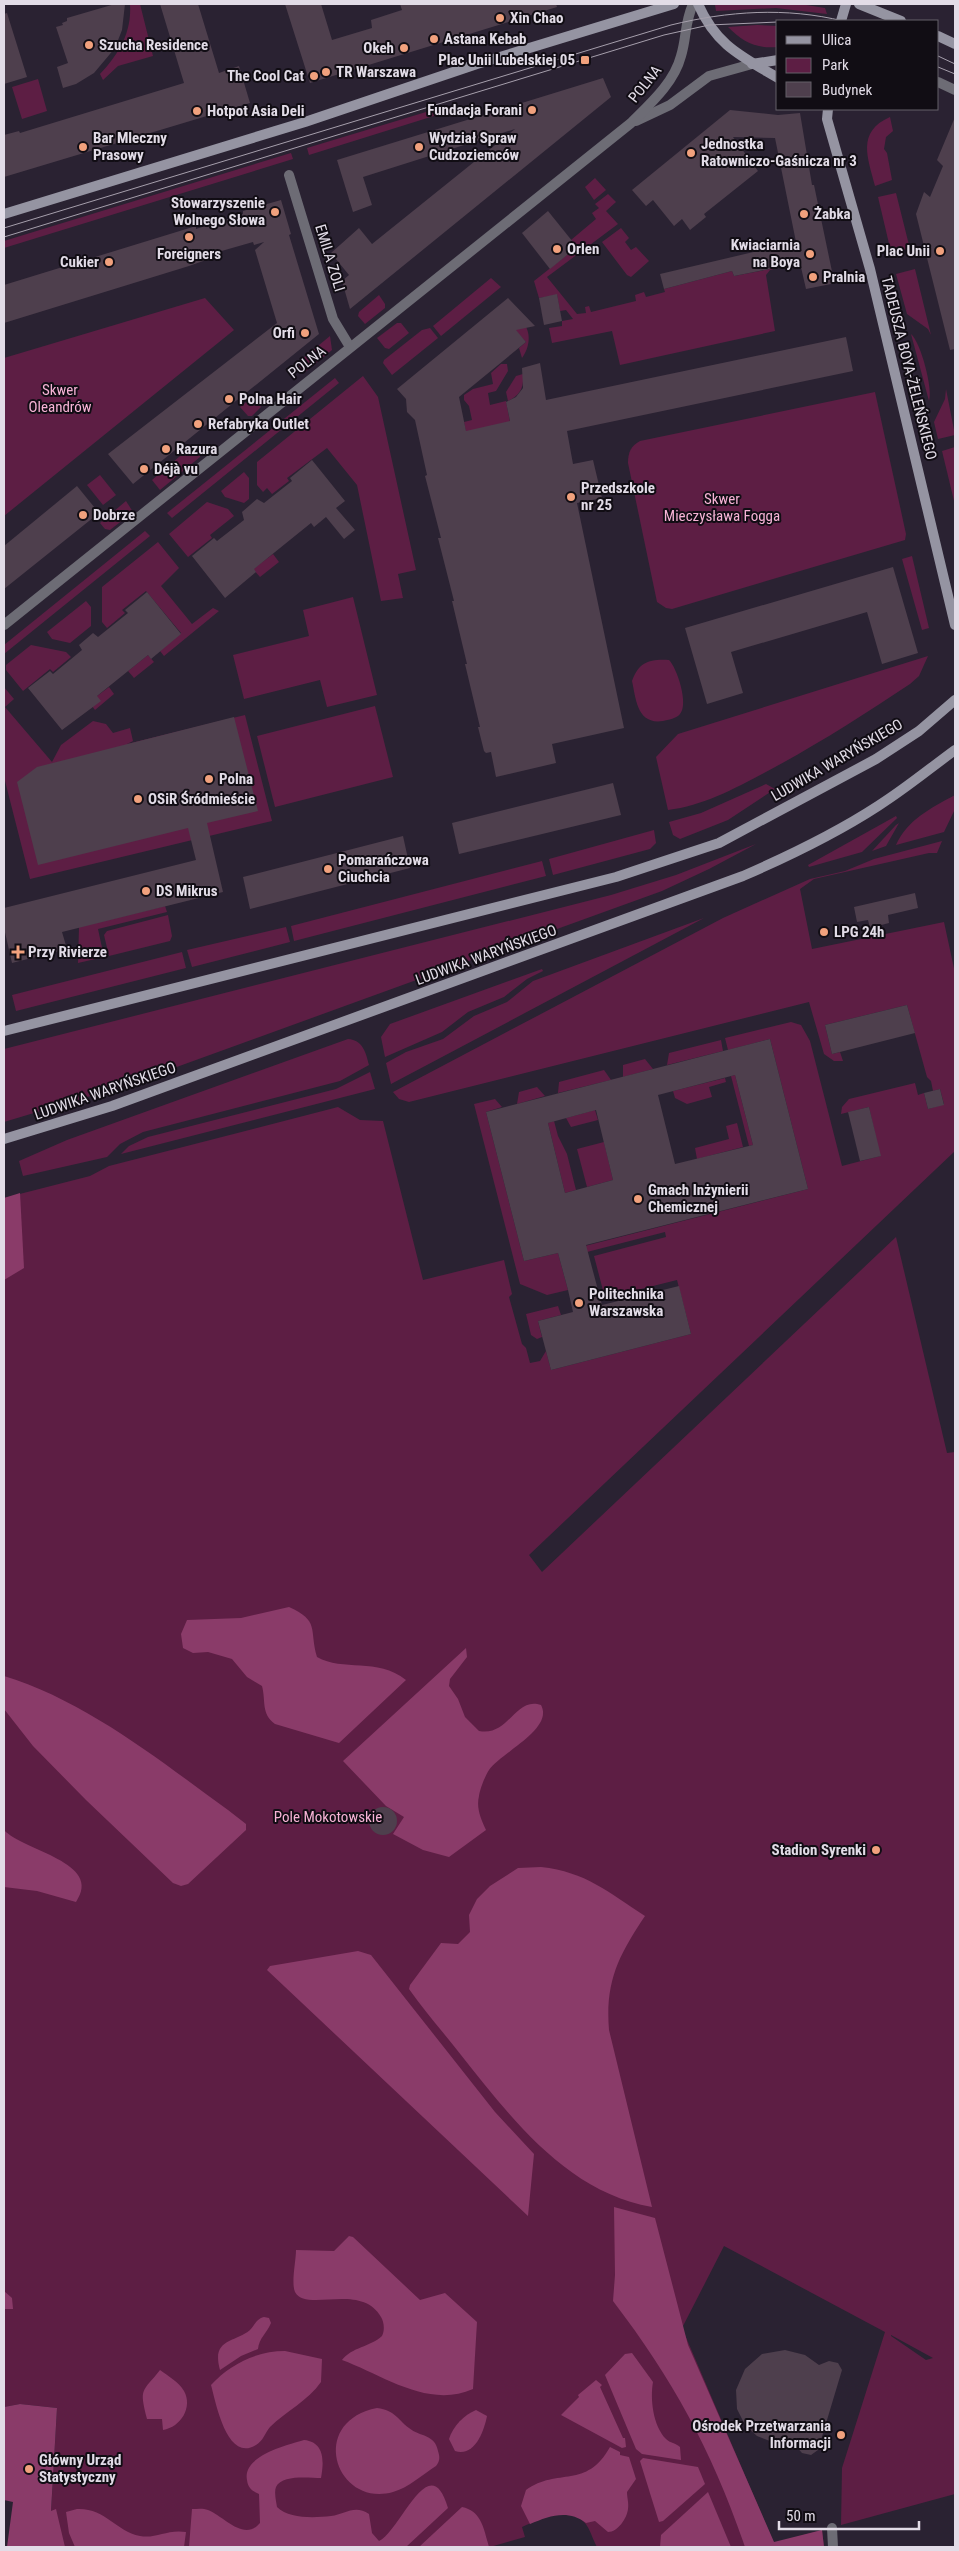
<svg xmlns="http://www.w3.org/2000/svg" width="959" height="2551" font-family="'Roboto Condensed',sans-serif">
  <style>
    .green { fill: #5d1e44; fill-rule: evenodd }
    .forest { fill: #8a3b69 }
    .building { fill: #4e3f4d; fill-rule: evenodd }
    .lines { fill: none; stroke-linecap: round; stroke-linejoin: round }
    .street { stroke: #6d6c75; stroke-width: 10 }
    .secondary { stroke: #9594a2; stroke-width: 10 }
    .tram { stroke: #a69fac; stroke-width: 1 }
    .poi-dot { fill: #f1a17d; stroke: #110d14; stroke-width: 2 }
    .labels { text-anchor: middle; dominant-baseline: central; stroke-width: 4; stroke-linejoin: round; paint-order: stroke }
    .poi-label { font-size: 15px; font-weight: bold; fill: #e2dce7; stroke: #110d14; text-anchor: start }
    .street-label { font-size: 15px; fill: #e2dce7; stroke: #110d14 }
    .park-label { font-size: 15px; fill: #f7b3d6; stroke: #110d14 }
  </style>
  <rect width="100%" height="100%" fill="#2a2232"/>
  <g class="green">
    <path d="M130,4H140L153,56L118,66L103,80L100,74C119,54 132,32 130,4Z"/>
    <path d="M722,4H800L825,8L827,14L776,8L716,11L715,5Z"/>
    <path d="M757,25L778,26V47C756,49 743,42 728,27Z"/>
    <path d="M38,79L47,111L22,119L12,87Z"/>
    <path d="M436,109L437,115L309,155L307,148Z"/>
    <path d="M890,117L893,131L886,137L884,149L887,153L892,180L875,186C868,158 856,132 890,117Z"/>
    <path d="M291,153L293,159L4,248V241Z"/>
    <path d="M595,178L606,190L594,200L585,187Z"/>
    <path d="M896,193L910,249L891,252L878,197Z"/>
    <path d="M608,194L616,202L606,211L618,224L547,277L577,314L586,313L585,307L589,306L591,312L636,301L635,295L644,292L646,297L665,292L664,289L732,271L734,276L775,268L773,250L777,268L770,270L766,275L775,331L620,365L612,331L552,343L549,328L562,326V321L573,319L566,310L560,311L557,295L539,298L534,281L577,247L571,240L596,219L592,213L599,208L595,204Z"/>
    <path d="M621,228L629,238L625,242L631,250L636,247L649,261L631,277L627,275L602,242Z"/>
    <path d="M915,269L931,335L928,329L907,314L896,274Z"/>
    <path d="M491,278L501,287L441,336L433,326Z"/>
    <path d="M379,295L385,304V308L365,324L358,316L359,312Z"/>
    <path d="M205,298L234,330L4,516V358Z"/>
    <path d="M522,321C532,332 530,347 522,358L519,348L526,342L513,328Z"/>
    <path d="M397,323H401L409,333L389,349L385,348L377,338Z"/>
    <path d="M430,328L438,338L392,375L383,363L384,360L422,330Z"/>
    <path d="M911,334C921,343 933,389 929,401Z"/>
    <path d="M330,336L332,350L304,373L296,364Z"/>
    <path d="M501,364H507L508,371L496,391L488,393L490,405L506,401L510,422L466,432L464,422L472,420L469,406L464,400V395L473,389L493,384L491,373Z"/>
    <path d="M523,374C524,388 520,395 508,401L506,392L516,376Z"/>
    <path d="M363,376L378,397L416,570L398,574L403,598L381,601L357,485L327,448L287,478L289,481L272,494L267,488L263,492L257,485V462Z"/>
    <path d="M335,378L339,383L172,518L167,513Z"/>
    <path d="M946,389L955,435L938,439L934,422L945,399Z"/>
    <path d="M875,392L906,534L905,540L672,609L666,608L657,602L628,463C628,452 631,446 640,441Z"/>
    <path d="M254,396L261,407L252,416H248L240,407Z"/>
    <path d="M193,445L200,454V457L160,490L152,480Z"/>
    <path d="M955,447V505L942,451Z"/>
    <path d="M244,472L249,478V499L244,503L225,497L221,491Z"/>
    <path d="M100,475L116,495L103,505L87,485Z"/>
    <path d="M126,501L133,512L110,530L105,529L100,523Z"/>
    <path d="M207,502L228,509L234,516L210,535L212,538L188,557L169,534Z"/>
    <path d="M145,531L150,536L4,654V645Z"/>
    <path d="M158,542L179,568L161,586L192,624L213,608L219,611L164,656L160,651L181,633L146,591L122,610L125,613L107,628L102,622V587Z"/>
    <path d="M273,554L279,562L260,577L253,569Z"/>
    <path d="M912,556L929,628L922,630L902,559Z"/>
    <path d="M353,597L377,695L327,707L320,680L244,699L233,655L309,636L303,610Z"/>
    <path d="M86,601L91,607V626L70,643L52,639L47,632Z"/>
    <path d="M31,645L66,652L71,657L53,672L50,669L23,691L6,670V665Z"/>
    <path d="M148,655L154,662L134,678L128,671Z"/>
    <path d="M928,656L919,676L910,684C862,716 815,746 764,773C734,789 702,806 668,810L656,757L678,734Z"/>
    <path d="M669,660C677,668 689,704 680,714C677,718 668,720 663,721C637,725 636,699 632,681C639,662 649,659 669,660Z"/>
    <path d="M4,687L14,699L5,707L52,762L61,745L93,721L106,724L113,733L130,728L133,741L127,744L245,715L272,821L30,879L4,777Z"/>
    <path d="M109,687L114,694L95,710L89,702Z"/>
    <path d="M375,706L393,777L275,807L257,736Z"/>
    <path d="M766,784L775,789L728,820L680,839L673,835L669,822L701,813Z"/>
    <path d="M955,795V809L944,832L896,845C907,820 931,808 955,795Z"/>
    <path d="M896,816L897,818L862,852L809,867L808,865Z"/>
    <path d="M899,823L886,846L872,851L896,825Z"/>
    <path d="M654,830L656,843L650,849L553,875L549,859Z"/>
    <path d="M942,841L937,853H929L814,879L800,889L812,949L944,922L955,973V1151L529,1555L542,1572L896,1237L947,1453L955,1452V2494L841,2525L842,2468L885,2332L724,2246L682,2328L774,2543L822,2530L824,2547H597C593,2540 590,2529 585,2523C568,2504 539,2520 522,2527L525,2537L490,2547H46L51,2512L57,2408L20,2404L4,2407V1198L90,1176L109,1166L338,1107L360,1120L383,1121L423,1280L504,1260L512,1294L509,1297L522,1344L526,1348L530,1363L540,1361L546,1351L551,1370L691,1334L677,1280L605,1298L594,1256L666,1237L665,1232L587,1252L577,1248L808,1189L770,1039L728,1050L725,1038L791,1022L801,1025L810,1041L842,1166L880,1156L869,1107L841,1114L842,1107L849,1099L915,1083L918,1095L924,1093L928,1109L944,1104L940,1089L933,1091L931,1081L927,1077L907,1005L825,1025L832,1054L840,1052L843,1061H834L824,1054L809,1002L409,1102L399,1099L393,1092L723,918L810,879L845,871L874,859ZM891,2336V2335L933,2358L926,2360Z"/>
    <path d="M756,844L709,869L662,891L127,1085L4,1122V1049L611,895L676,875Z"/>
    <path d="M542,861L546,876L294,941L291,926Z"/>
    <path d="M165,906L167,912L98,929L104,957L78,963L79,927Z"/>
    <path d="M168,915L172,936L170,941L109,956L104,935L107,931Z"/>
    <path d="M704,918L391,1084L386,1063L406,1052L443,1039L474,1016L507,1002L533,981Z"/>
    <path d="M286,927L290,942L192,967L187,950Z"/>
    <path d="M182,952L186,968L16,1011L12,995Z"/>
    <path d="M542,969L543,971L527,979L504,997L468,1012L442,1032L385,1057L381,1037L390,1024Z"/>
    <path d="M348,1039C363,1040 366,1053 369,1065L340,1081L143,1132L120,1144L107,1157L23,1176L19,1161L67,1140Z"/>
    <path d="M721,1040L723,1051L667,1065L669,1053Z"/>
    <path d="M645,1059L653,1069L623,1077V1065Z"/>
    <path d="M604,1070L611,1080L558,1093L559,1082Z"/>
    <path d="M370,1072L375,1089L121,1154L129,1146L148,1137L336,1089Z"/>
    <path d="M735,1075L753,1145L749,1146L731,1076Z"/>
    <path d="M725,1078L726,1082L709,1087L712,1097L687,1104L675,1098L673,1091Z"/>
    <path d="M537,1087L545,1096L517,1104L519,1092Z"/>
    <path d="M495,1099L502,1107L486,1112L524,1261L558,1253L568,1290L547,1295L520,1284L474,1104Z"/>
    <path d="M595,1110L598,1120L571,1127L566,1118Z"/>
    <path d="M554,1121L558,1136L567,1154L576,1190L565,1193L548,1123Z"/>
    <path d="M737,1123L743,1147L697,1159L695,1148L729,1139L726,1126Z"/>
    <path d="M604,1142L613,1180L587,1187L577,1149Z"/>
    <path d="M558,1306L561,1315L538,1321L542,1337L537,1339L531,1335L526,1314Z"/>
  </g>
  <g class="forest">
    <path d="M20,1193L24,1268L4,1280V1198Z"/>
    <path d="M289,1607C320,1621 309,1629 317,1657C343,1672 377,1657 406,1680L339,1743L275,1724C261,1714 266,1701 262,1686L247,1677L232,1659L208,1652L193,1653L183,1648L181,1634L187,1620L241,1618Z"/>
    <path d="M466,1648L467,1657L450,1679L449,1686L458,1699L465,1717L479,1731C509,1737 515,1696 541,1705C554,1729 502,1752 489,1770C485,1776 480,1789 479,1796C476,1808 481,1819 486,1830L449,1857L423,1850L393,1834L404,1817L386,1806L343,1761Z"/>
    <path d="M4,1676C86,1701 159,1760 228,1810L246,1824V1830L188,1884L181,1886L173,1883L86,1800L33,1746L4,1709Z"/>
    <path d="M4,1830C23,1851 104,1862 76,1902L37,1891L4,1887Z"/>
    <path d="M541,1867C586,1872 608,1892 645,1916C619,1955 605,1981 609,2030L652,2207C567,2192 512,2119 461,2055C444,2033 425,2012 409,1989L410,1985L441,1943L458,1944L470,1932L469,1915L477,1899L490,1886L518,1868Z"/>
    <path d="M358,1951L371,1955L495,2112L534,2154L528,2216L267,1970L270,1966Z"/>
    <path d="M614,2207L655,2218L688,2345L774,2542L822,2530L824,2547H745C712,2451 674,2381 613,2301L615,2275Z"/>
    <path d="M349,2236L353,2237L420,2300L445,2293L477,2322L473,2389C428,2409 383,2375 342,2360C352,2347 370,2347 382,2336C385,2330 384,2322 381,2317C361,2282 306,2313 295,2292C291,2283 296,2261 296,2250L334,2251Z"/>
    <path d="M4,2291L12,2298L13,2309H4Z"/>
    <path d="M264,2317L269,2318L271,2323C267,2333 259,2338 258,2349L241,2356L220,2370C211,2338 235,2343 250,2330C255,2325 256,2319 264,2317Z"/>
    <path d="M285,2351L322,2359L321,2382C308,2401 286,2411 270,2427C265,2433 263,2441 256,2445C227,2463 216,2403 211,2385C230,2364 257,2351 285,2351Z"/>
    <path d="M632,2353L653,2382C650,2399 653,2426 666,2439C670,2443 676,2443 680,2447L681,2460L642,2454L636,2449L605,2375L625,2354Z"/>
    <path d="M160,2370C168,2376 179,2382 184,2391C193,2407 181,2427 163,2430L162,2419H147C139,2387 142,2393 160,2370Z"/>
    <path d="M596,2380L602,2385L600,2387L623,2438H625L626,2447L622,2448L561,2415L579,2397L578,2395Z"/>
    <path d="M20,2404L57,2408L51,2511L56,2509L65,2547H7L13,2502L4,2500V2407Z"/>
    <path d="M377,2408C396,2411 396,2418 409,2428C420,2437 435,2434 438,2451C440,2457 440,2461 436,2466C423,2474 408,2488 393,2492C336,2508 307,2422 377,2408Z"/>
    <path d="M476,2410L487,2416C484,2431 475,2457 455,2451L449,2439C453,2426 464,2415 476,2410Z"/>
    <path d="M304,2440C325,2442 324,2462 321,2478C310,2478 282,2474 276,2487C274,2492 276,2501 277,2507C289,2519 314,2518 331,2516C345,2514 355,2504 369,2514L372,2533L379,2541C401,2530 430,2446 448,2508L406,2547H189L192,2509C197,2509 203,2508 208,2510C225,2517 244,2542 260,2523L259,2494C252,2491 248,2488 247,2480C242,2456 287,2445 304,2440Z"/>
    <path d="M610,2447L620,2452V2455L629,2457L636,2479L627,2492C627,2498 629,2503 628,2509C627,2518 618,2532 608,2532L595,2521L586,2523C568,2509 549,2516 530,2524L521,2506L526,2490C558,2467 586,2490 610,2447Z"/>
    <path d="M643,2458L698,2467L705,2484L663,2521L659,2522L640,2461Z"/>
    <path d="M708,2492L731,2547H660L661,2535Z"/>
    <path d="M462,2507C482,2511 484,2530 489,2547H419Z"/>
    <path d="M77,2509C106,2508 115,2531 140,2536C156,2539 167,2529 186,2532L184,2547H75L69,2533L66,2512Z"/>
  </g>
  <g class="building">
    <path d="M115,4H125L122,30L115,48L94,73L76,84L63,88L57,67L68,63L56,27L63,25L62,23L67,21V18Z"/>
    <path d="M160,4H198L219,73L239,66L250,103L4,177V135L19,131L20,133L184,83Z"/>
    <path d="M285,4H321L332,40L372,28L371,20L402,10L400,4H556L557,7L310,83Z"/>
    <path d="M7,13L27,77L4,84V14Z"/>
    <path d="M603,78L611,97L350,309L342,281L349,275L331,253L359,228L372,244L515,129L363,177L372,205L353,212L337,160Z"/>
    <path d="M730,110L778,115L800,113L812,185H814L834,281L831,284L806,289L800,263L734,276L732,271L664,289L660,274L796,242L775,138L733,137L758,171L704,214L706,217L690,230L682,219L674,226L653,200L646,206L632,190Z"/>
    <path d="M955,117V349L950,350L916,214L924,192L930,197L943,166L937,160Z"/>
    <path d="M281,200L291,234L289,235L319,334L133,484L108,454L277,323L255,250L264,242L254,245L253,242L204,256L206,260L189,266L4,323V285L196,226V229L243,214V211Z"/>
    <path d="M548,211L577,247L550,269L522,233Z"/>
    <path d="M557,294L562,321L544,325L539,298Z"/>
    <path d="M508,298L535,326L516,330L526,342L459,397L466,431L510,421L506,402L516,397L523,388L522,368L540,363L546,400L846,337L853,371L567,431L573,464L593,460L602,498L577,503L624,728L552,744L556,763L496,777L491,752L486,753L484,751L478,727H480L465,664H467L452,601H454L438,538H441L425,476L427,475L415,420L407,412L406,399L397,389Z"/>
    <path d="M312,460L345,501L336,508L355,530L344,539L326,517L314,527L311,523L254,569L256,572L225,598L192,556L214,538L217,541L244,520L242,512L257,499L264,503L292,481L290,478Z"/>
    <path d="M77,486L99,513L4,589V546Z"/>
    <path d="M893,567L918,653L882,664L867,612L731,652L743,693L707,704L685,628Z"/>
    <path d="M147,592L181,634L151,659L148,655L97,696L101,701L62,730L28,688L50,671L53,674L82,650L79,645L93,633L98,637L128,613L125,610Z"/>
    <path d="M234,717L258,811L207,823L223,892L62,932L67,949L12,963L4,928V908L196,860L188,828L38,865L17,782L37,767Z"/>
    <path d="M613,783L621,815L459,854L452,823Z"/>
    <path d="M403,836L410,868L250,909L243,877Z"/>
    <path d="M915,893L918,908L888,915L889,923L870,928L868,920L857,922L854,907Z"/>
    <path d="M907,1005L915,1033L832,1054L825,1025Z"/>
    <path d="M770,1039L808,1189L586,1245L602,1305L679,1286L691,1334L551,1370L538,1321L573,1312L568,1290L558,1253L524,1261L486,1112ZM735,1075L753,1145L675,1164L658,1095ZM596,1110L613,1180L565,1193L548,1123Z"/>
    <path d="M940,1089L944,1105L928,1109L924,1093Z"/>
    <path d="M869,1107L881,1156L860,1161L848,1112Z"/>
    <circle cx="383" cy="1821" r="14"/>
    <path d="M785,2350L805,2355L819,2365L829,2361L838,2363L842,2370L818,2450L811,2455L802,2453L794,2444L775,2443L757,2436L745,2425L737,2409L736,2390L745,2369L762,2354Z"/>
  </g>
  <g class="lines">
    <g class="street">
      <path d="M938,82L955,90"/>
      <path d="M636,121L670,105L709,76L752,64"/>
      <path d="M289,175L333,319L350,347"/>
      <path d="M4,625L631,123C650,104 674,83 681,56C687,36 684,25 693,4"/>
      <path d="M832,2528L833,2547"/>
    </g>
    <g class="secondary">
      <path d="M698,4C716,45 741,56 778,78"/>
      <path d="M859,4L901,21"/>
      <path d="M841,21L846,4"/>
      <path d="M938,36L955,44"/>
      <path d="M752,64L778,60"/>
      <path d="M828,109L827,119L870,269L955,625"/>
      <path d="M4,214L305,122L477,64L674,4"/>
      <path d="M4,1031L616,877L719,843L876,759L919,731L955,700"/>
      <path d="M4,1139L112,1106L743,876C789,856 835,834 878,806C905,789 929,769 955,750"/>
    </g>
    <g class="tram">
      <path d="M938,56L955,64"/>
      <path d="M938,67L955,74"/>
      <path d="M4,228L671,25C728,11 786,7 843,21"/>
      <path d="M4,237L664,35L709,25L778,22"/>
    </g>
  </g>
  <g class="poi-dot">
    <circle cx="500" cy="18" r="5"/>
    <circle cx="434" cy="39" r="5"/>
    <circle cx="89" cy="45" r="5"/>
    <circle cx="404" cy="48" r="5"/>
    <rect x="580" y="55" width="10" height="10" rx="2.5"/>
    <circle cx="326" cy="72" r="5"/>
    <circle cx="314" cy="76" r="5"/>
    <circle cx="532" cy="110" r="5"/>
    <circle cx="197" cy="111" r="5"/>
    <circle cx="83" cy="147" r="5"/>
    <circle cx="419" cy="147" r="5"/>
    <circle cx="691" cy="153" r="5"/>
    <circle cx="275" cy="212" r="5"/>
    <circle cx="804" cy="214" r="5"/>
    <circle cx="189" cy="237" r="5"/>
    <circle cx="557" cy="249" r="5"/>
    <circle cx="940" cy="251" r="5"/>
    <circle cx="810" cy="254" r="5"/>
    <circle cx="109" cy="262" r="5"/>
    <circle cx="813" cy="277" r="5"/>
    <circle cx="305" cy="333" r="5"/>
    <circle cx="229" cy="399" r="5"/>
    <circle cx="198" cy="424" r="5"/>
    <circle cx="166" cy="449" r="5"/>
    <circle cx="144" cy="469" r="5"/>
    <circle cx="571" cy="497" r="5"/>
    <circle cx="83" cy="515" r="5"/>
    <circle cx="209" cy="779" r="5"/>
    <circle cx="138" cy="799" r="5"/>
    <circle cx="328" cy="869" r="5"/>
    <circle cx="146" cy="891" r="5"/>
    <circle cx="824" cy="932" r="5"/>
    <path d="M15.5 944.5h5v5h5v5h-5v5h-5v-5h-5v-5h5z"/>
    <circle cx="638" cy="1199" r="5"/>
    <circle cx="579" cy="1303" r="5"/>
    <circle cx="876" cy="1850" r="5"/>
    <circle cx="841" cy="2435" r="5"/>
    <circle cx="29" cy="2469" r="5"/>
  </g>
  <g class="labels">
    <g class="poi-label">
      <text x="510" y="18">Xin Chao</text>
      <text x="444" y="39">Astana Kebab</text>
      <text x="99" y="45">Szucha Residence</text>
      <text x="394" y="48" text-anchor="end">Okeh</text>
      <text x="575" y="60" text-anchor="end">Plac Unii Lubelskiej 05</text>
      <text x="336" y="72">TR Warszawa</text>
      <text x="304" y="76" text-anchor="end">The Cool Cat</text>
      <text x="522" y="110" text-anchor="end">Fundacja Forani</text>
      <text x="207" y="111">Hotpot Asia Deli</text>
      <text x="93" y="138">Bar Mleczny<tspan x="93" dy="17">Prasowy</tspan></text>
      <text x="429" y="138">Wydział Spraw<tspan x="429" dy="17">Cudzoziemców</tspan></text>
      <text x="701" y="144">Jednostka<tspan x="701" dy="17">Ratowniczo-Gaśnicza nr 3</tspan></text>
      <text x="265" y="203" text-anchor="end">Stowarzyszenie<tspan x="265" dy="17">Wolnego Słowa</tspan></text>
      <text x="814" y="214">Żabka</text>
      <text x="800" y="245" text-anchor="end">Kwiaciarnia<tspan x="800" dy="17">na Boya</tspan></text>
      <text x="567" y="249">Orlen</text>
      <text x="930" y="251" text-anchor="end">Plac Unii</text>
      <text x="189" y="254" text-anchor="middle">Foreigners</text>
      <text x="99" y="262" text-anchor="end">Cukier</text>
      <text x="823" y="277">Pralnia</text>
      <text x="295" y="333" text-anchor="end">Orfi</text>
      <text x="239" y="399">Polna Hair</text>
      <text x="208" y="424">Refabryka Outlet</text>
      <text x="176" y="449">Razura</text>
      <text x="154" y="469">Déjà vu</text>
      <text x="581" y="488">Przedszkole<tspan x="581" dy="17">nr 25</tspan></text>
      <text x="93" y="515">Dobrze</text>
      <text x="219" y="779">Polna</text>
      <text x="148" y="799">OSiR Śródmieście</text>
      <text x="338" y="860">Pomarańczowa<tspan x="338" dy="17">Ciuchcia</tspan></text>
      <text x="156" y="891">DS Mikrus</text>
      <text x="834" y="932">LPG 24h</text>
      <text x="28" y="952">Przy Rivierze</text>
      <text x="648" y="1190">Gmach Inżynierii<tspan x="648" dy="17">Chemicznej</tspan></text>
      <text x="589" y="1294">Politechnika<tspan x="589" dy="17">Warszawska</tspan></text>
      <text x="866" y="1850" text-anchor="end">Stadion Syrenki</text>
      <text x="831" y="2426" text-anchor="end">Ośrodek Przetwarzania<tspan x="831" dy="17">Informacji</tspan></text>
      <text x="39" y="2460">Główny Urząd<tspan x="39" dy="17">Statystyczny</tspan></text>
    </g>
    <g class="street-label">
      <text transform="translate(645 84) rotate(-51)">POLNA</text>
      <text transform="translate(330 258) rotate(73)">EMILA ZOLI</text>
      <text transform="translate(307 362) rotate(-38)">POLNA</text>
      <text transform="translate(909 368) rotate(76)">TADEUSZA BOYA-ŻELEŃSKIEGO</text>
      <text transform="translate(837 760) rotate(-30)">LUDWIKA WARYŃSKIEGO</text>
      <text transform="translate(486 955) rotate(-20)">LUDWIKA WARYŃSKIEGO</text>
      <text transform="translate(105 1091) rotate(-19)">LUDWIKA WARYŃSKIEGO</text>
    </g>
    <g class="park-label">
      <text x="60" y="390">Skwer<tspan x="60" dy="17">Oleandrów</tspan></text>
      <text x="722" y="499">Skwer<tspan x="722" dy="17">Mieczysława Fogga</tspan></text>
      <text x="328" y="1817">Pole Mokotowskie</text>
    </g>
  </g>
  <rect width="959" height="2551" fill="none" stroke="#e2dce7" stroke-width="10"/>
  <rect x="776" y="20" width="162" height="90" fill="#110d14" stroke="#656068"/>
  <rect x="786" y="36" width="25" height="8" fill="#9594a2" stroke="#656068"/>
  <text x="822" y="45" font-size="15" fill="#e2dce7">Ulica</text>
  <rect x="786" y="58" width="25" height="15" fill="#5d1e44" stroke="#656068"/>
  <text x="822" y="70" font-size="15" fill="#e2dce7">Park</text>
  <rect x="786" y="82" width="25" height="15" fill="#4e3f4d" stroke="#656068"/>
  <text x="822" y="95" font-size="15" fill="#e2dce7">Budynek</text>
  <path d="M779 2521v8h140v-8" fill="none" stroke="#e2dce7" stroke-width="2.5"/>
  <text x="786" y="2521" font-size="15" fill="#e2dce7" stroke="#110d14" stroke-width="4" paint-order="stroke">50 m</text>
</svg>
